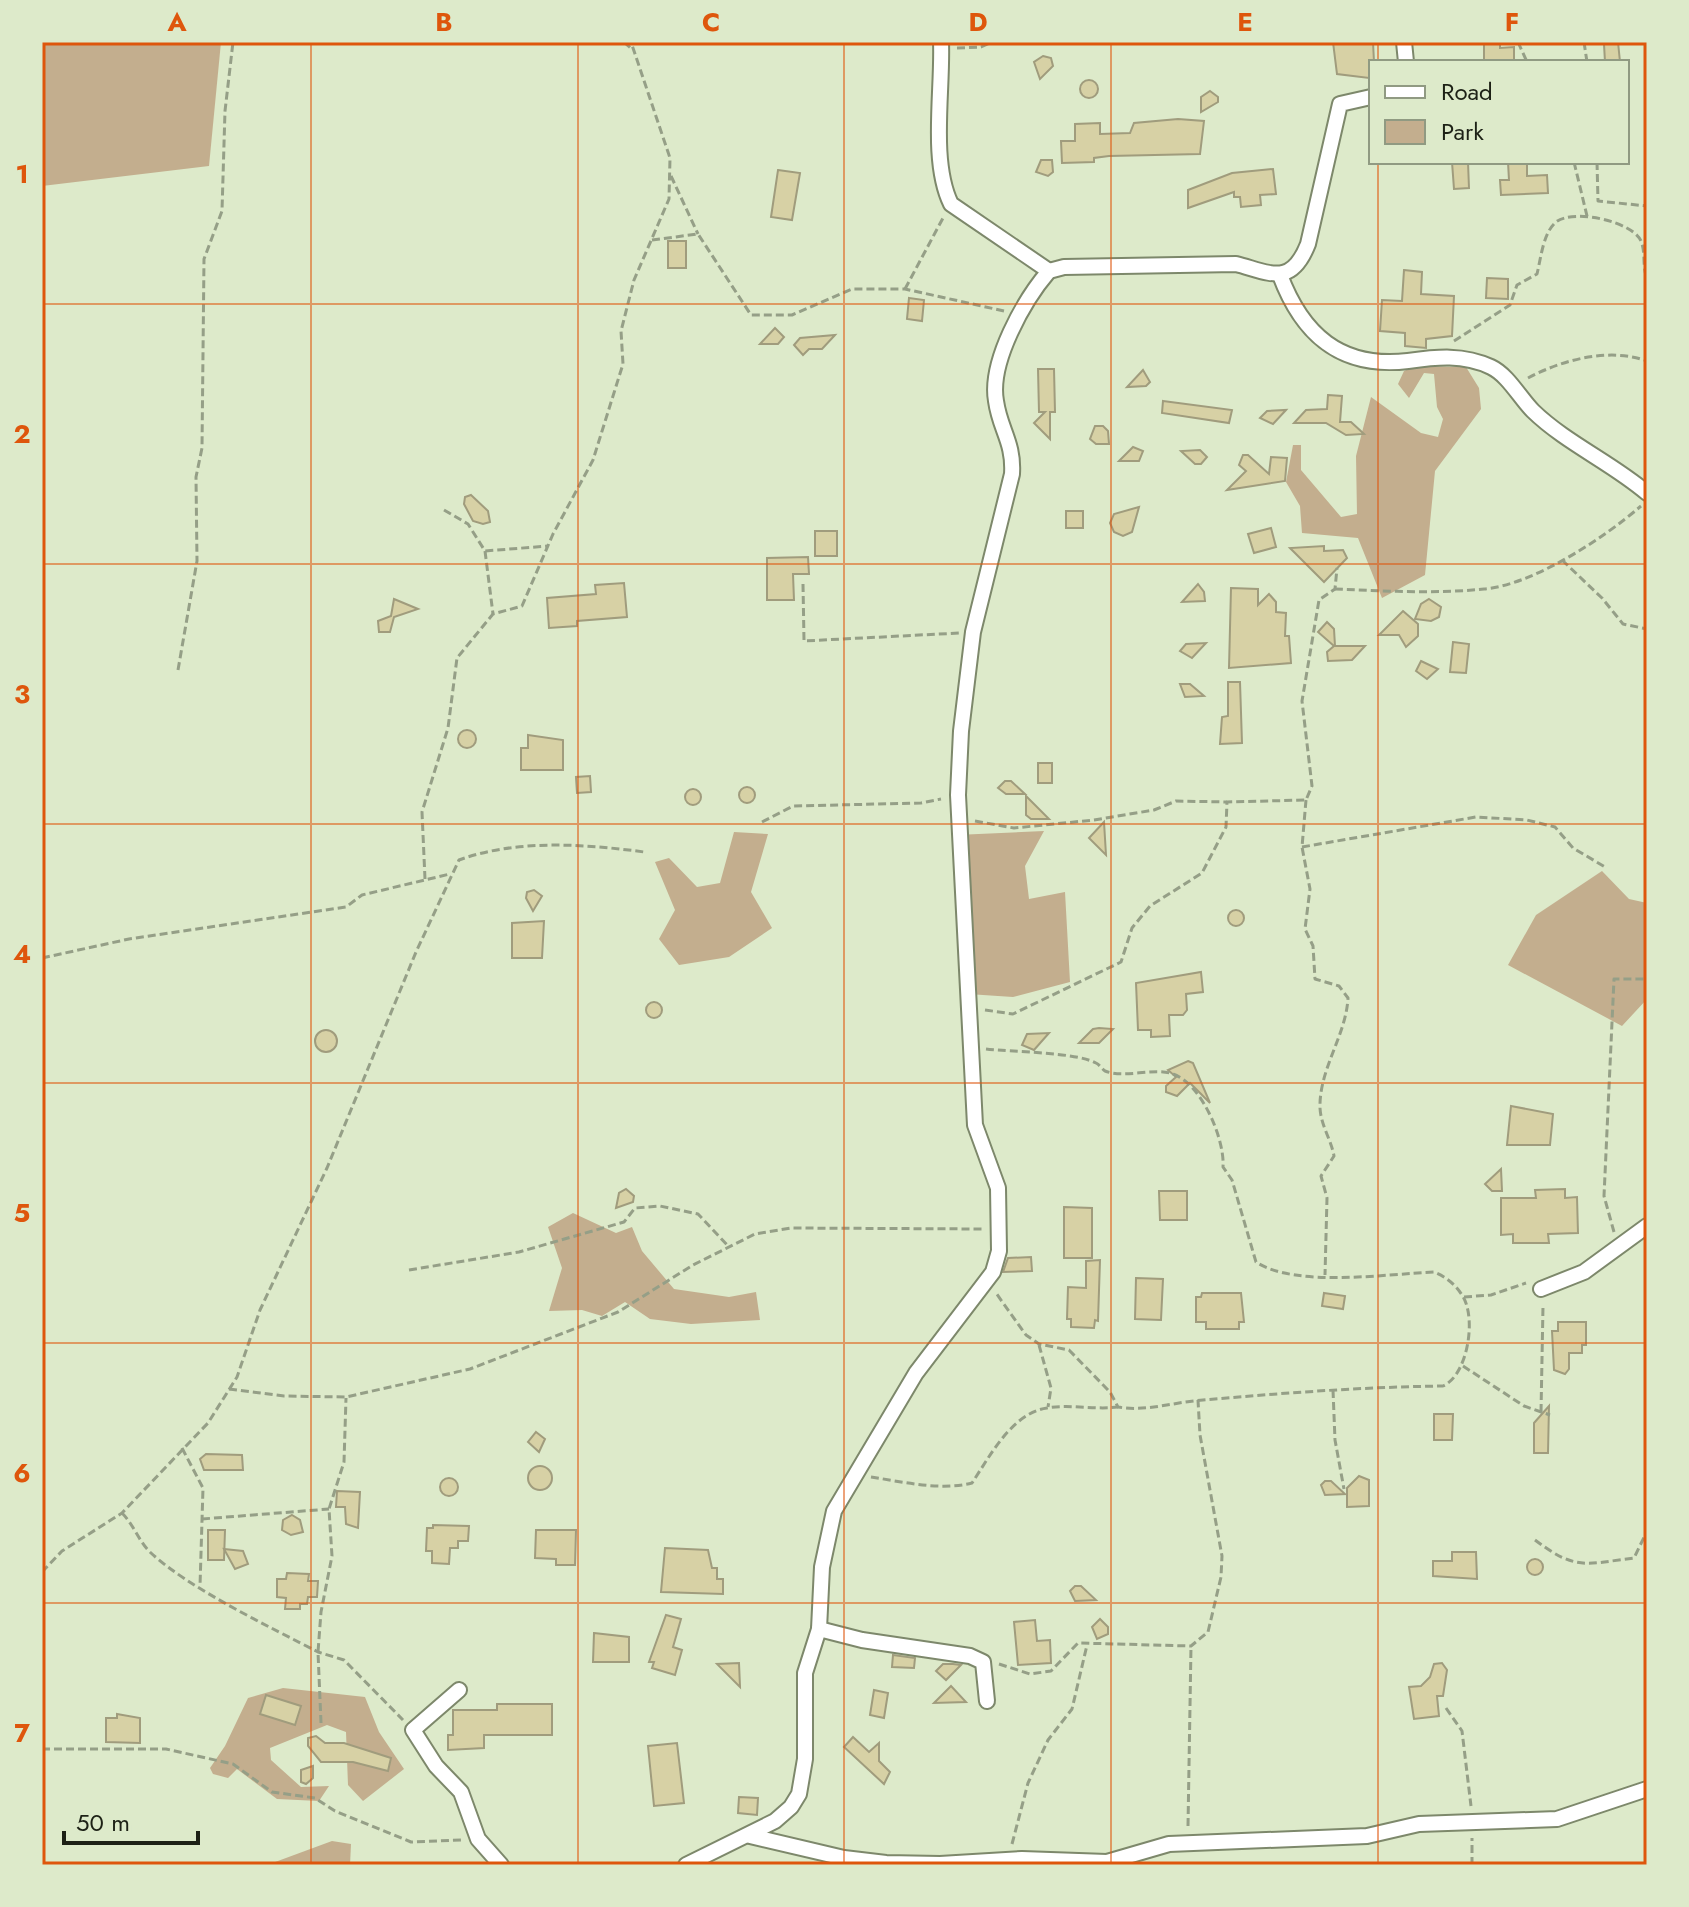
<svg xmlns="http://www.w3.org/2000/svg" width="1689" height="1907" font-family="Jost,sans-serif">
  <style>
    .green { fill: #c3ae8e }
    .building { fill: #d7d1a5; stroke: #a09c7d; stroke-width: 2 }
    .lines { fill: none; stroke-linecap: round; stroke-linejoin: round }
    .minor-casing { stroke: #7d886b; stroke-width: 18 }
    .path { stroke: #959f87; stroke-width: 3; stroke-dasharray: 8 4; stroke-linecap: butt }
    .minor { stroke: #fff; stroke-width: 14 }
    .grid { fill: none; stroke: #de560c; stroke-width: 2; stroke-opacity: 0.55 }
    .neatline { fill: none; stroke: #de560c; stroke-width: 3 }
    .grid-label { font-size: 26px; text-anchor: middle; font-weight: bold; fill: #de560c }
  </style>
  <rect width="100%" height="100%" fill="#ddeaca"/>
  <g class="green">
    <path d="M42,42H221L209,166L42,186Z"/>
    <path d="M1415,366L1466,367L1479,388L1481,409L1435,471L1425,575L1382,598L1358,538L1302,533L1300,506L1286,482L1293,445H1301V470L1341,517L1357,514L1356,456L1371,397L1421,433L1438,437L1443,419L1437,407L1434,374L1424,373L1409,398L1398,384L1404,371Z"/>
    <path d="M1044,831L1025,866L1029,899L1065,892L1070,982L1013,997L968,994L956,835Z"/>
    <path d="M734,832L768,834L751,892L772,928L729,957L679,965L659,939L675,910L655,862L669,858L697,887L720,883Z"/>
    <path d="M1602,871L1629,899L1647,903V999L1622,1026L1508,965L1536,915Z"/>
    <path d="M573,1213L616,1233L632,1227L642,1251L674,1289L729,1297L756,1292L760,1320L691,1324L650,1319L625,1302L602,1316L582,1310L549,1311L562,1268L548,1227Z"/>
    <path d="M283,1688L365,1697L379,1732L404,1769L363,1801L348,1785L346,1732L327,1725L270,1748L271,1760L301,1787L329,1786L319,1801L277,1799L237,1769L228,1778L213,1774L210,1768L225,1746L248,1698Z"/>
    <path d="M332,1841L351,1844L350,1865H267Z"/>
  </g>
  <g class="building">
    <path d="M1333,42H1373L1374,62L1369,78L1337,74Z"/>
    <path d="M1484,42H1500V48L1514,47V62H1484Z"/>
    <path d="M1618,42L1620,62H1605L1604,44Z"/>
    <path d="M1043,56L1051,58L1053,66L1040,79L1034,62Z"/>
    <circle cx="1089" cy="89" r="9"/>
    <path d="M1210,91L1218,97V102L1201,112V97Z"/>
    <path d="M1178,119L1204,121L1200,154L1109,156L1094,158V162L1062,163L1061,141H1075V124L1100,123V134L1130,133L1134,123Z"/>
    <path d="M1041,160H1052L1053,172L1048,176L1036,172Z"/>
    <path d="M1452,162H1468L1469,188L1454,189Z"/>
    <path d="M1508,162H1527V176L1547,175L1548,193L1501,195L1500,180H1509Z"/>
    <path d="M1273,169L1276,194L1260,195L1261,205L1241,207L1240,197H1234V192L1188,208V190L1232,173Z"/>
    <path d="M778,170L800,173L792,220L771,217Z"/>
    <rect x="668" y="241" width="18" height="27"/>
    <path d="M1404,270L1422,272L1421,294L1454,296L1452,336L1426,339V348L1405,346V333L1380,331L1382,300L1402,301Z"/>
    <path d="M1487,278L1508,279V299L1486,298Z"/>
    <path d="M909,298L924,300L922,321L907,319Z"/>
    <path d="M775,328L784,337L778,344H760Z"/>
    <path d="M835,335L822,349H809L803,355L794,345L800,338Z"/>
    <path d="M1038,369H1054L1055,412H1050V439L1034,423L1045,412H1039Z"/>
    <path d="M1143,370L1150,382L1146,386L1127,387Z"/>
    <path d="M1328,395L1342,396L1340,422H1351L1364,434L1346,435L1326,423H1294L1306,410L1327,409Z"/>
    <path d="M1163,401L1232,410L1229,423L1162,413Z"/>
    <path d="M1286,410L1273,424L1260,418L1267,411Z"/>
    <path d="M1095,426H1103L1108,431L1109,444H1096L1090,439Z"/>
    <path d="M1133,447L1143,451L1139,461H1119Z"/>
    <path d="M1200,450L1207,457L1201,464H1195L1181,451Z"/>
    <path d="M1243,455H1248L1269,474L1271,457L1287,458L1285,481L1227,490L1246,471L1239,465Z"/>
    <path d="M471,495L488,511L490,522L483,524L473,521L464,504L465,497Z"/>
    <path d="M1139,507L1132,532L1123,536L1114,532L1110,523L1114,514Z"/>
    <rect x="1066" y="511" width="17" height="17"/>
    <path d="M1271,528L1276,547L1254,553L1248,534Z"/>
    <rect x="815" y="531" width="22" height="25"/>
    <path d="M1324,546V551L1343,550L1347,558L1324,582L1290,548Z"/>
    <path d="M808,557L809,574H793L794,600H767V558Z"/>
    <path d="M624,583L627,617L577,621V626L549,628L547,598L596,594L595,585Z"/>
    <path d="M1198,584L1204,592L1205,601L1182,602Z"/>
    <path d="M1231,588L1258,589V605L1269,594L1276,602V612L1286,613L1285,636H1289L1291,663L1229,668Z"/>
    <path d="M394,599L418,609L394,617L390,632H379L378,621L391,616Z"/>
    <path d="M1429,599L1441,607L1439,617L1431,621L1415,619L1421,604Z"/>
    <path d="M1403,611L1418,624V636L1406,647L1399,635H1379Z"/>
    <path d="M1327,622L1334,629L1335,646H1365L1352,660L1328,661L1327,652L1334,646L1318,632Z"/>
    <path d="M1453,642L1469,644L1466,673L1450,672Z"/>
    <path d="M1206,643L1192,658L1180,651L1186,644Z"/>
    <path d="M1421,661L1438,669L1427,679L1416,671Z"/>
    <path d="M1228,682H1240L1242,743L1220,744L1222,717L1228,716Z"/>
    <path d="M1180,684H1190L1204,696L1185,697Z"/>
    <circle cx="467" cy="739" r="9"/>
    <path d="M528,735L563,740V770H521V748H528Z"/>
    <rect x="1038" y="763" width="14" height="20"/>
    <path d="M590,776L591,792L577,793L576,777Z"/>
    <path d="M1005,781H1011L1025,794H1006L998,788Z"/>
    <circle cx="747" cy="795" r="8"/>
    <circle cx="693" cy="797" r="8"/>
    <path d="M1026,796L1049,819H1031L1026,815Z"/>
    <path d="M1104,822L1106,855L1089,838Z"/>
    <path d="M534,890L542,896L533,911L526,898L527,892Z"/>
    <circle cx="1236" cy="918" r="8"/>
    <path d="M544,921L542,958H512V923Z"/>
    <path d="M1201,972L1203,992L1186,994L1187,1010L1183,1015H1169L1170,1036L1151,1037V1030H1138L1136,983Z"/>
    <circle cx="654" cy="1010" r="8"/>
    <path d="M1093,1029L1099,1028L1113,1029L1099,1043H1079Z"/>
    <circle cx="326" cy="1041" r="11"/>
    <path d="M1049,1033L1034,1050L1022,1045L1027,1034Z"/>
    <path d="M1188,1061L1193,1063L1210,1103L1190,1083L1177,1096L1166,1092V1086L1176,1077L1168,1070Z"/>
    <path d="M1511,1106L1553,1114L1550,1145H1507Z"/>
    <path d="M1501,1169L1502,1191H1492L1485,1184Z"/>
    <path d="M626,1189L634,1196L633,1202L616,1208L619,1193Z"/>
    <path d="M1565,1189V1198L1577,1197L1578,1233L1548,1234L1549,1243H1513V1234L1501,1235V1198H1536L1535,1190Z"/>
    <path d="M1159,1191H1187V1220H1160Z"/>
    <path d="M1064,1207L1092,1208V1258H1064Z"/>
    <path d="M1031,1257L1032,1271L1003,1272L1008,1258Z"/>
    <path d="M1100,1260L1098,1321L1095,1320L1094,1328L1071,1327V1319H1067L1068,1287L1086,1288V1261Z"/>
    <path d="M1136,1278L1163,1279L1161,1320L1135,1319Z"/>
    <path d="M1202,1293H1241L1244,1322H1239V1329H1206V1322H1196V1297H1201Z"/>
    <path d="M1324,1293L1345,1296L1343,1309L1322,1306Z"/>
    <path d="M1558,1322H1586V1345H1582V1353H1569V1369L1565,1374L1554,1370L1552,1331H1558Z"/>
    <path d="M1549,1406L1548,1453H1534V1423Z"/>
    <path d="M1434,1414H1453L1452,1440H1434Z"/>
    <path d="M536,1432L545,1439L539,1452L528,1442Z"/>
    <path d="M206,1454L242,1455L243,1470H204L200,1459Z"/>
    <circle cx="540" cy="1478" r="12"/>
    <path d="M1359,1476L1369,1480V1506L1347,1507V1488Z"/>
    <circle cx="449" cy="1487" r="9"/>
    <path d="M1325,1481H1331L1345,1494L1325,1495L1321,1485Z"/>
    <path d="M337,1491L360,1492L358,1528L346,1524L345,1507H336Z"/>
    <path d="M292,1515L300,1520L303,1532L291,1535L282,1530L283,1520Z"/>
    <path d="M433,1525L469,1526L468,1541H458V1548H450L449,1564L432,1563V1551H426L427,1528H433Z"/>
    <path d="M208,1530H225L224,1560H208Z"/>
    <path d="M536,1530H576L575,1565H556V1559L535,1558Z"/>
    <path d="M665,1548L708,1550L712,1568H717V1579H723V1594L661,1592Z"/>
    <path d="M224,1549L243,1551L248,1564L235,1569Z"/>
    <path d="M1452,1552H1476L1477,1579L1433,1576V1561H1452Z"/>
    <circle cx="1535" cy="1567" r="8"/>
    <path d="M287,1573L309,1574L308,1581H318L317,1597H308L307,1604H300V1609H285L286,1598L277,1597V1579H286Z"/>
    <path d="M1075,1586H1081L1096,1600L1075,1601L1070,1591Z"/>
    <path d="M666,1615L681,1619L673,1647L682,1650L675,1675L652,1668L654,1662H649Z"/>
    <path d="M1100,1619L1108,1627V1634L1097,1639L1092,1627Z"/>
    <path d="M1035,1620L1037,1641L1050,1640L1051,1663L1018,1665L1014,1622Z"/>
    <path d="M594,1633L629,1637V1662H593Z"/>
    <path d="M893,1655L915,1658L914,1668L892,1667Z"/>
    <path d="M739,1663L740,1687L717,1664Z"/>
    <path d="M1442,1663L1447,1670L1443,1696H1437L1439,1716L1414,1719L1409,1687L1421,1686L1430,1677L1434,1664Z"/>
    <path d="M943,1664H953L961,1665L946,1680L936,1671Z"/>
    <path d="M951,1686L966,1702L934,1703Z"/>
    <path d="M874,1690L888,1693L884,1718L870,1715Z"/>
    <path d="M266,1695L301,1706L295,1725L260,1714Z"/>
    <path d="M497,1704H552V1735H484V1748L448,1750V1735H453V1710H497Z"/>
    <path d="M117,1714L140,1718V1743L106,1742V1718H117Z"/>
    <path d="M316,1736L325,1743H344L391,1758L388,1771L353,1762H321L308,1746V1738Z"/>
    <path d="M853,1737L869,1752L879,1743V1761L890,1772L884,1784L844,1747Z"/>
    <path d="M677,1743L684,1803L654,1806L648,1746Z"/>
    <path d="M313,1766V1778L306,1784L301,1782V1770Z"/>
    <path d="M739,1797L758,1798L757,1815L738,1813Z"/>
  </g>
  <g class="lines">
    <defs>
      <g id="minor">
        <path d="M941,42C943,90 930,161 951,204L1049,271"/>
        <path d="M1404,42L1406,62"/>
        <path d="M1280,275C1302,334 1340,369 1408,361C1437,357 1463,354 1491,367C1508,375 1520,398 1533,411C1566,443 1612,463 1647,493"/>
        <path d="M1541,1289L1584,1272L1647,1226"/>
        <path d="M819,1629L862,1640L970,1656L983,1662L987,1701"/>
        <path d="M459,1690L413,1730L436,1766L461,1792L478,1839L501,1865"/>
        <path d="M750,1836L844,1858L886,1863L940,1864L1022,1859L1107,1862L1169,1844L1367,1836L1419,1824L1557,1819L1647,1789"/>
        <path d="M686,1865L775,1821L791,1807L799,1794L805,1759V1673L819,1629L822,1567L834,1511L916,1373L993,1272L999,1251L998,1188L975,1125L958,795L961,731L973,632L1012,474C1014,442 1000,430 996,401C989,362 1024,300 1049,271L1064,267L1236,264C1271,273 1291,287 1308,244L1340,104L1371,97"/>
      </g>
    </defs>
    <use href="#minor" class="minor-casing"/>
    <g class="path">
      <path d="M624,42L632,49"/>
      <path d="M1518,42L1527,62"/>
      <path d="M1584,42L1587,62"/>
      <path d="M957,48L981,47L992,42"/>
      <path d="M1574,162L1587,216"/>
      <path d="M1597,162L1598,201L1647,206"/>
      <path d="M671,176L698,234"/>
      <path d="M652,240L698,234L751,315H792L852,289H905L1004,311"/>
      <path d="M905,289L943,218"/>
      <path d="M1454,341L1510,305L1517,285L1537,274C1541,258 1543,233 1556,222C1574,208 1633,222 1641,241C1646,253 1642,267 1647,278"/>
      <path d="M1528,378C1562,360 1609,347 1647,361"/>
      <path d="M444,510L468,524L485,551L548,546"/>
      <path d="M485,551L493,614"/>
      <path d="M1562,560L1602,598L1623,624L1647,629"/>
      <path d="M803,584L804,641L959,633"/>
      <path d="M1335,589C1384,591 1436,594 1484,589C1533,585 1604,538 1641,506"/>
      <path d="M178,670L197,561L196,477L202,448L204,259L222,211L225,111L233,42"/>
      <path d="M1306,800L1302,847L1310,889L1305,929L1313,946L1315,979L1339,986L1348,998C1346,1036 1319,1069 1320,1108C1321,1126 1331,1139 1334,1156L1321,1176L1327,1198L1325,1275"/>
      <path d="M975,821L1014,828L1094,820L1154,810L1176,801L1227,802"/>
      <path d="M762,822L793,806L921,803L941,799"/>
      <path d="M1302,847L1476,817L1527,820L1555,827L1573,848L1605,867"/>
      <path d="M425,879L422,812L448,728L457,658L493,614L522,606L553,534L593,460L623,364L621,331L634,280L669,199L670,158L631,42"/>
      <path d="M42,958L129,939L346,907L362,895L450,874"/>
      <path d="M985,1010L1013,1014L1121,962L1132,928L1150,906L1202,873L1226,827L1227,802L1306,800L1312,786L1302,701L1319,600L1335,589L1337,568"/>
      <path d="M986,1049C1011,1052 1076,1052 1096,1063C1100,1065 1102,1069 1105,1071C1125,1079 1153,1067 1173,1074C1202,1084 1225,1140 1223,1167L1232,1180L1256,1262C1296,1288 1386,1274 1434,1272C1446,1277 1455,1284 1462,1295C1477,1317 1468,1375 1443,1386C1363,1387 1283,1393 1203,1400C1174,1402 1146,1412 1118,1407L1110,1392L1069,1350L1039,1344L1026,1335L996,1293"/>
      <path d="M1614,1232L1604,1196L1614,979H1647"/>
      <path d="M409,1270L519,1252L624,1222L635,1208L660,1206L698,1214L729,1247"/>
      <path d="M1464,1297L1491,1295L1526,1283"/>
      <path d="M1039,1345L1051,1388L1048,1407"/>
      <path d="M1463,1366L1524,1406L1550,1415"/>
      <path d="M229,1389L284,1396L346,1397L470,1369L618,1312L693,1265L755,1234L791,1228L982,1229"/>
      <path d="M1333,1390L1335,1440L1344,1489"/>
      <path d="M1541,1412L1543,1306"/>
      <path d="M182,1448L203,1488L200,1586"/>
      <path d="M871,1477C904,1482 940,1491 972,1483C990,1456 1012,1413 1047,1408C1070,1404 1094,1410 1118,1407"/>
      <path d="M122,1513C134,1525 139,1542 151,1553C190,1589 270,1627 318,1652L344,1660L403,1720"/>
      <path d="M202,1519L329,1509"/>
      <path d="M1535,1540C1576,1571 1585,1564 1634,1558L1647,1531"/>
      <path d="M42,1572L62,1551L122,1513L208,1423L237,1377L260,1310L327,1168L416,952L459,860C516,839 585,844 644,852"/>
      <path d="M999,1664L1030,1674L1051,1671L1078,1643L1191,1646L1208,1632L1221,1577L1222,1556L1200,1435L1198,1400"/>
      <path d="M1446,1708L1462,1731L1471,1806"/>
      <path d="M321,1723L318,1652L321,1612L332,1556L329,1509L344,1462L346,1398"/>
      <path d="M42,1749H166L233,1764L272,1792L315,1798L335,1811L411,1842L462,1840"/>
      <path d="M1188,1826L1191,1646"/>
      <path d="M1012,1844L1028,1783L1048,1740L1072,1709L1087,1645"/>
      <path d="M1472,1865V1838"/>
    </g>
    <use href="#minor" class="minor"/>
  </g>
  <path class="grid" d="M311,42V1865M578,42V1865M844,42V1865M1111,42V1865M1378,42V62M1378,162V1865M42,304H1647M42,564H1647M42,824H1647M42,1083H1647M42,1343H1647M42,1603H1647"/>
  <rect width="1689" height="1907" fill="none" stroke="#ddeaca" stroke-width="88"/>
  <rect x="1369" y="60" width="260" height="104" fill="#ddeaca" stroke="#909a82" stroke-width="2"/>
  <rect x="1385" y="86" width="40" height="12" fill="#ffffff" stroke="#909a82" stroke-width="2"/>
  <text x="1441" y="100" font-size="24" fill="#1d2116">Road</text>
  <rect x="1385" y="120" width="40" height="24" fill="#c3ae8e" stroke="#909a82" stroke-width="2"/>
  <text x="1441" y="140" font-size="24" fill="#1d2116">Park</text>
  <path d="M64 1831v12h134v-12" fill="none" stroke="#1d2116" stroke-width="4"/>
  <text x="76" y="1831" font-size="24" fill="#1d2116" stroke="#ddeaca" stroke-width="6" paint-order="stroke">50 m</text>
  <rect x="44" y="44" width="1601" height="1819" class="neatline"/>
  <g class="grid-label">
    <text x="177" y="31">A</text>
    <text x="444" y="31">B</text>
    <text x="711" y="31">C</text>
    <text x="978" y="31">D</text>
    <text x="1245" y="31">E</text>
    <text x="1512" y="31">F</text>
    <text x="22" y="183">1</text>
    <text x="22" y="443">2</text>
    <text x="22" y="703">3</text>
    <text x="22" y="963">4</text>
    <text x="22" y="1222">5</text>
    <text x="22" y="1482">6</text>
    <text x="22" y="1742">7</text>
  </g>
</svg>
